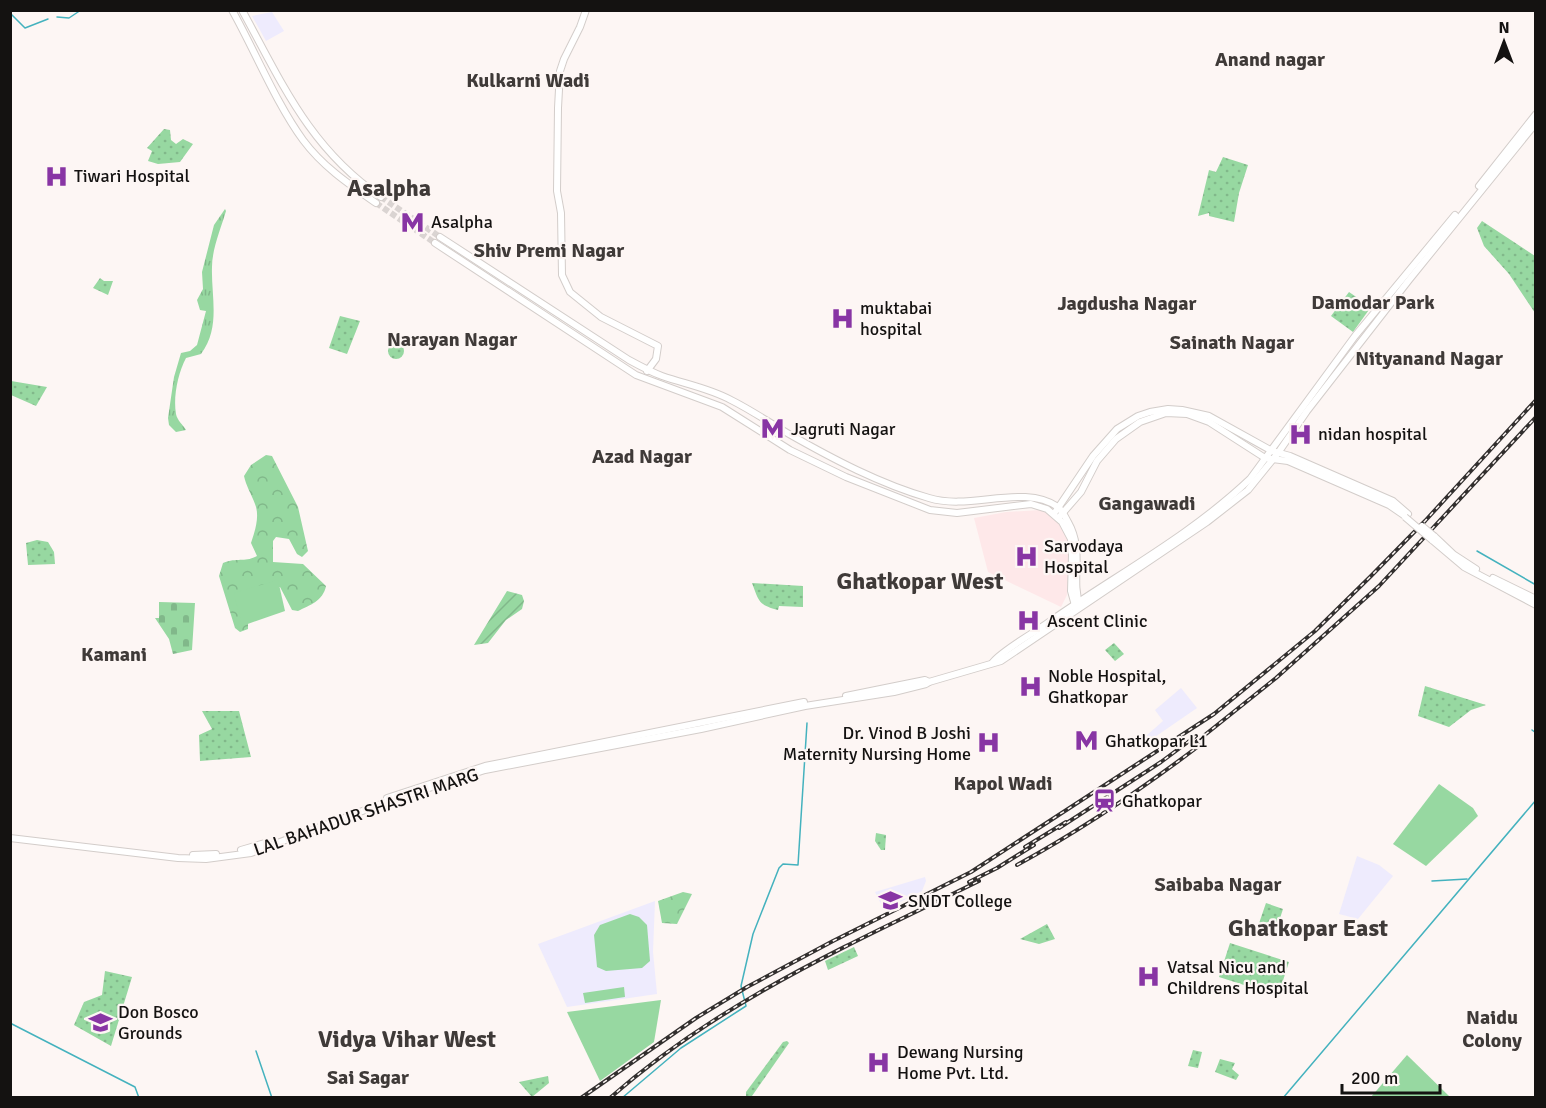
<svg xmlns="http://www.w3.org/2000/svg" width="1546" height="1108" font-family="Signika,sans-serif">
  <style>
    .education { fill: #eeebfd }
    .medical { fill: #fee8e9 }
    .grass { fill: url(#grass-tufts) }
    .forest { fill: url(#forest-crowns) }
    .cemetery { fill: url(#cemetery-stones) }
    .park { fill: url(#park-dots) }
    .garden { fill: url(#garden-furrows) }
    .pitch { fill: #97d8a1 }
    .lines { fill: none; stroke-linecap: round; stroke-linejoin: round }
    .stream { stroke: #44b2be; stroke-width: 1.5 }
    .major-tunnel { stroke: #dad4d2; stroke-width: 6; stroke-dasharray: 6 3; stroke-linecap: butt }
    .major-casing { stroke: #d3cdca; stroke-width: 8 }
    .major { stroke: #fff; stroke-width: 6 }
    .rail-casing { stroke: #322f2e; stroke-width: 4 }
    .rail { stroke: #fdf6f4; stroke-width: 1.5; stroke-dasharray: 4.5; stroke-linecap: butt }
    .major-bridge-casing { stroke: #d3cdca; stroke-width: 8; stroke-linecap: butt }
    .major-bridge { stroke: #fff; stroke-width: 6 }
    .labels { text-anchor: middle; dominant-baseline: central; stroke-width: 4.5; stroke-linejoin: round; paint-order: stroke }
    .poi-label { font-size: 18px; fill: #141211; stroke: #fdf6f4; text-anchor: start }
    .street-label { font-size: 18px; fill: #141211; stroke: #fdf6f4 }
    .neighbourhood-label { font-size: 20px; font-weight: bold; fill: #3f3a38; stroke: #fdf6f4 }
    .district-label { font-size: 24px; font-weight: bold; fill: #3f3a38; stroke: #fdf6f4 }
  </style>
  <defs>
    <pattern id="grass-tufts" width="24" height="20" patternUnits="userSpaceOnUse" patternTransform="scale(1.5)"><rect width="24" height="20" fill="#97d8a1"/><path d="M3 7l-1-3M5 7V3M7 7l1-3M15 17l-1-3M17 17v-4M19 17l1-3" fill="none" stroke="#81b88a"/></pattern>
    <pattern id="forest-crowns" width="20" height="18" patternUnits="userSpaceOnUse" patternTransform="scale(1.5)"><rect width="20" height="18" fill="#97d8a1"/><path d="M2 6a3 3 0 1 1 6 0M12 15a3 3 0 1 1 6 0" fill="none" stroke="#81b88a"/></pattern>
    <pattern id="cemetery-stones" width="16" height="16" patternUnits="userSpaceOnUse" patternTransform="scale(1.5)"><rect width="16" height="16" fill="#97d8a1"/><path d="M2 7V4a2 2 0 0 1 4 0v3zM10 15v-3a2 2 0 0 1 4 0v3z" fill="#81b88a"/></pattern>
    <pattern id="park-dots" width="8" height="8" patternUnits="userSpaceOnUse" patternTransform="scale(1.5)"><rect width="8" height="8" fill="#97d8a1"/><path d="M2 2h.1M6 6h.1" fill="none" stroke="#81b88a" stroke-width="1.8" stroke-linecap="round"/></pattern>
    <pattern id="garden-furrows" width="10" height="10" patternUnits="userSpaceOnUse" patternTransform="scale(1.5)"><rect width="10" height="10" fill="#97d8a1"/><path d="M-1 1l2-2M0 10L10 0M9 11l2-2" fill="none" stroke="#81b88a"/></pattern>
  </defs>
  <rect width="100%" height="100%" fill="#fdf6f4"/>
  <g class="education">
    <path d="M272,12L284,31L266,41L252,16Z"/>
    <path d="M1181,688L1197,708L1149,741L1146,736L1163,721L1155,710Z"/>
    <path d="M1357,856L1379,865L1393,876L1358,919L1339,914Z"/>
    <path d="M925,877L926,881L922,891L884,910L875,892Z"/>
    <path d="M655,901L653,952L657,994L567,1007L538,944Z"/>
  </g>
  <path class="medical" d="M1040,510H1046L1053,515L1066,533L1069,541L1067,595L1061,607L988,572L974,518L1006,512Z"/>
  <path class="grass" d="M225,209L226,211C221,228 212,249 212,267C211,297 221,327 201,354L186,358C178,373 173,397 176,414C177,420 183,425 186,430L176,432L169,425L168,418L174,377L181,353L190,351L197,345L206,311L200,310L197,300L203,289L202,272L214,225Z"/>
  <g class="forest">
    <path d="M266,455L272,456L298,507L308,551L302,557L297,554L289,539L276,537L273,541V562L303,564L326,586C323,601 310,605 298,611L292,610L280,587H269L248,622V629L240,632L235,628L219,576L223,563C238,557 244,563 257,556L251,543C255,531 260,516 255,504C251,493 246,486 244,476L251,465Z"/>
    <path d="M683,892L692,894L677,924L662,923L658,901Z"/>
  </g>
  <path class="cemetery" d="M159,602L195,603L192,650L173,654L169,639L155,618H159Z"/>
  <g class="park">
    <path d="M164,129L170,130L171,140L176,144L183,139L193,144L180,162L158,164L148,161L152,151L147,148Z"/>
    <path d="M1223,157L1248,165L1239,193L1234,222L1209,216V213L1198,216L1209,170L1216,172Z"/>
    <path d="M1482,221L1535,256V313L1509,274L1484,246L1477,228Z"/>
    <path d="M100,278L104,281H113L108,295L93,288Z"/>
    <path d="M1349,292L1371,307L1353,332L1331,316Z"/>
    <path d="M340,316L360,321L347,354L329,348Z"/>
    <circle cx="396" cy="351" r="8"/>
    <path d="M10,381H11L47,387L36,406L11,395Z"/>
    <path d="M37,540L48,542L54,552L55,564L28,565L26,543Z"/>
    <path d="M752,583L803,586V607L779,606L778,610C758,605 759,601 752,583Z"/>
    <path d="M1114,643L1124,654L1115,661L1105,650Z"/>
    <path d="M1425,686L1486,705L1471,710L1449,727L1418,716Z"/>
    <path d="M202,711H239L251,757L200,761L199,735L212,729Z"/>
    <path d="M876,833L886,835L885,850H881L875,841Z"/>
    <path d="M1266,903L1283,909L1274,937L1256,932Z"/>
    <path d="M1047,924L1055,939L1039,944L1020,939Z"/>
    <path d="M1230,943L1289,962L1278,996L1219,977Z"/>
    <path d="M854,947L858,956L828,970L825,961Z"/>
    <path d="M105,971L132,977L111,1046L74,1025L84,1002L102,995Z"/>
    <path d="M787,1041L789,1043L752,1096H746V1092L783,1042Z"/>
    <path d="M1193,1050L1202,1052L1198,1068L1188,1066Z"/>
    <path d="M1220,1059L1235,1063L1232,1069L1239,1075L1236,1080L1215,1072Z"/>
    <path d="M548,1076L549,1083L532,1097L519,1082Z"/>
  </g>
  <path class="garden" d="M507,591L522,595L524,601L522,609L506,620L488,643L474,645Z"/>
  <g class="pitch">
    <path d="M278,580L285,611L242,626L234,593Z"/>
    <path d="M1439,784L1473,808L1478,816L1426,866L1393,844Z"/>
    <path d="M630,914L639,917L647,925L650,961L642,968L606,971L597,967L594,935L600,925Z"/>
    <path d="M624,987L625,997L585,1003L583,993Z"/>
    <path d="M661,1000L654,1042L600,1081L567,1012Z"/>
    <path d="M1407,1055L1450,1097H1371Z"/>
  </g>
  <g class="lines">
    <g class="stream">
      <path d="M10,13L25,28L48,19"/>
      <path d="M57,17L69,18L81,10"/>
      <path d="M1477,551L1536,585"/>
      <path d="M1532,730L1536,733"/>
      <path d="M1536,844V849"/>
      <path d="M1432,881L1467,879"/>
      <path d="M10,1023L135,1087L139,1098"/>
      <path d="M256,1051L272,1098"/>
      <path d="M622,1098L681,1048L746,1006L741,986L753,934L779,868L783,864L798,865L807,723"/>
      <path d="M1283,1098L1536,800"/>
    </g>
    <g class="major-tunnel">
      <path d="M381,197L440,237"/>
      <path d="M376,203L435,243"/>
    </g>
    <defs>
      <g id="major">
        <path d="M232,10C255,51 276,103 303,140C323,167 350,185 376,203"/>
        <path d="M242,10C282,83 310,149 381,197"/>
        <path d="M586,10L580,27L564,59L560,71L558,108L557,191L561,213L562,275L570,292L601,317L658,346L656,359L647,371"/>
        <path d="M1479,186L1536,114"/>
        <path d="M440,237L629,360C640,366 651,372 662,376C685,384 709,388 731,400C751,410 770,423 789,434C833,459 880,484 929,498C971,511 1023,483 1058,507C1063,511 1065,517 1068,522C1085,552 1070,578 1080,606"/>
        <path d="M435,243L636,375L722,407L790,450L846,477L930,510L957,513L1031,504L1047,509L1062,522L1071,539L1072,555L1071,591L1076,609"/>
        <path d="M1056,511L1093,456L1117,429L1138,416L1150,412L1168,409L1182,410L1209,416L1272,451L1290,456L1393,501L1408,514"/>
        <path d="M1061,515L1081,492L1097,461L1116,439L1140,422L1166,413L1187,414L1209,422L1265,458L1288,461L1389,505L1405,516"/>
        <path d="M1434,536L1453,554L1476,569"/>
        <path d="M1432,540L1464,567L1536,605"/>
        <path d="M1493,578L1536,599"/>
        <path d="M993,662C1004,649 1034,633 1049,622C1116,575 1190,536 1250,479L1355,336L1455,215"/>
        <path d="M846,696L925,680L929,682"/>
        <path d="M387,798L485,766L804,702"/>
        <path d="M10,838L178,858L206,859L251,853L389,801L485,770L701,729L805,706L894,692L926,684L929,682L1001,661L1207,522L1248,490L1278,453L1307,411L1409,280L1536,123"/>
        <path d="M241,850L265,843"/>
        <path d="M193,855L216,854"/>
      </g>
    </defs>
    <use href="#major" class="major-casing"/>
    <use href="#major" class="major"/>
    <defs>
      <g id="rail">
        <path d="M1191,746L1276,678L1379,586L1536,417"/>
        <path d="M1059,828L1161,762L1196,736"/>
        <path d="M1025,847L1066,822"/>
        <path d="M1017,865C1081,830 1142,789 1200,745"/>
        <path d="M969,882L997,868L1034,845"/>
        <path d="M581,1098L696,1018L747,987L833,941L971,872L1214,714L1315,631L1371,576L1425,521L1536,400"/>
        <path d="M610,1098C720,1001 849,945 979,881"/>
      </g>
    </defs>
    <use href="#rail" class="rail-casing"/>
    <use href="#rail" class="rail"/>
    <defs>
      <g id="major-bridge">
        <path d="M1405,517L1432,540"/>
        <path d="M1422,526L1434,536"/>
      </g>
    </defs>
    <use href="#major-bridge" class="major-bridge-casing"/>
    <use href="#major-bridge" class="major-bridge"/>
  </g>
  <defs>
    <symbol id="hospital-bare" viewBox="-9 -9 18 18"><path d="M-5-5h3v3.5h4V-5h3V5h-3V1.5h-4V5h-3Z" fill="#8835a4" stroke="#fdf6f4" stroke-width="2.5" paint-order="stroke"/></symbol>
    <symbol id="metro-bare" viewBox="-9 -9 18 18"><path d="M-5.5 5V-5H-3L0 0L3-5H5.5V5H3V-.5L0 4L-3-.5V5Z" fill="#8835a4" stroke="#fdf6f4" stroke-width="2.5" paint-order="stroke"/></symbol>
    <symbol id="station-bare" viewBox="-9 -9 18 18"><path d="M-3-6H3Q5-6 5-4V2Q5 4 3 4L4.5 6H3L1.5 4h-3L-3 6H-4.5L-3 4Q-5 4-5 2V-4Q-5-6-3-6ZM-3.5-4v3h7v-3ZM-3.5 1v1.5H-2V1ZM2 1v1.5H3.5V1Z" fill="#8835a4" stroke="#fdf6f4" stroke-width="2.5" paint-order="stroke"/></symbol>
    <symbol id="university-bare" viewBox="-9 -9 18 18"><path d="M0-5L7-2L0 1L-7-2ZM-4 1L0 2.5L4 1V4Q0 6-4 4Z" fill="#8835a4" stroke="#fdf6f4" stroke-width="2.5" paint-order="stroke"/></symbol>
  </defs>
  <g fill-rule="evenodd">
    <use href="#hospital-bare" x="40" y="160" width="33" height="33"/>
    <use href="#metro-bare" x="396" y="206" width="33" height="33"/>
    <use href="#hospital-bare" x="826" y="302" width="33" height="33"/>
    <use href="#metro-bare" x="756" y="412" width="33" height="33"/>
    <use href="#hospital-bare" x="1284" y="418" width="33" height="33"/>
    <use href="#hospital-bare" x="1010" y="540" width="33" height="33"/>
    <use href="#hospital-bare" x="1012" y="604" width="33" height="33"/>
    <use href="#hospital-bare" x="1014" y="670" width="33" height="33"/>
    <use href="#metro-bare" x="1070" y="724" width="33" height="33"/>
    <use href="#hospital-bare" x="972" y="726" width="33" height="33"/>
    <use href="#station-bare" x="1088" y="784" width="33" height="33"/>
    <use href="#university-bare" x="874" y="884" width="33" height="33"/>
    <use href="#hospital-bare" x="1132" y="960" width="33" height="33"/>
    <use href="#university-bare" x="84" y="1006" width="33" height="33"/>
    <use href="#hospital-bare" x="862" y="1046" width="33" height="33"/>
  </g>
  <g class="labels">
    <g class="poi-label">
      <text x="74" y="176">Tiwari Hospital</text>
      <text x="431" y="222">Asalpha</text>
      <text x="860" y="308">muktabai<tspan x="860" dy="21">hospital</tspan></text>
      <text x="791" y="429">Jagruti Nagar</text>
      <text x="1318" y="434">nidan hospital</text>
      <text x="1044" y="546">Sarvodaya<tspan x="1044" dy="21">Hospital</tspan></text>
      <text x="1047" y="621">Ascent Clinic</text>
      <text x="1048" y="676">Noble Hospital,<tspan x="1048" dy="21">Ghatkopar</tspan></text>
      <text x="971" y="733" text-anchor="end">Dr. Vinod B Joshi<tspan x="971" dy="21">Maternity Nursing Home</tspan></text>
      <text x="1105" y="741">Ghatkopar L1</text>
      <text x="1122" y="801">Ghatkopar</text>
      <text x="908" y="901">SNDT College</text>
      <text x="1167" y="967">Vatsal Nicu and<tspan x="1167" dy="21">Childrens Hospital</tspan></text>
      <text x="118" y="1012">Don Bosco<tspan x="118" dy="21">Grounds</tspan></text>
      <text x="897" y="1052">Dewang Nursing<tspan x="897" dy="21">Home Pvt. Ltd.</tspan></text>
    </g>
    <g class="street-label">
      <text transform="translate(366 812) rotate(-19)">LAL BAHADUR SHASTRI MARG</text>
    </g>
    <g class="neighbourhood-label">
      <text x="1270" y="59">Anand nagar</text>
      <text x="528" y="80">Kulkarni Wadi</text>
      <text x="549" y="250">Shiv Premi Nagar</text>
      <text x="1373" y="302">Damodar Park</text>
      <text x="1127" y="303">Jagdusha Nagar</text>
      <text x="452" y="339">Narayan Nagar</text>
      <text x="1232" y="342">Sainath Nagar</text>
      <text x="1429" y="358">Nityanand Nagar</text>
      <text x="642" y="456">Azad Nagar</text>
      <text x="1147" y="503">Gangawadi</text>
      <text x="114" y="654">Kamani</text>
      <text x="1003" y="783">Kapol Wadi</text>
      <text x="1218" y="884">Saibaba Nagar</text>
      <text x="1492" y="1017">Naidu<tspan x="1492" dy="23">Colony</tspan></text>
      <text x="368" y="1077">Sai Sagar</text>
    </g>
    <g class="district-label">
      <text x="389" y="188">Asalpha</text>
      <text x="920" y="581">Ghatkopar West</text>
      <text x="1308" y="928">Ghatkopar East</text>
      <text x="407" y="1039">Vidya Vihar West</text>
    </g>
  </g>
  <rect width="1546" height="1108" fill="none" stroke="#141211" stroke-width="24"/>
  <g transform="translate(1504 42)" stroke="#fdf6f4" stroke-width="4.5" paint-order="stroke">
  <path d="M0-4.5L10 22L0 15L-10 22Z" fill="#141211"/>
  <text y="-9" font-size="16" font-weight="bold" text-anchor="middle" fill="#141211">N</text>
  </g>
  <path d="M1342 1084v9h98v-9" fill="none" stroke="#141211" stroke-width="3"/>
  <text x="1351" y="1084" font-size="18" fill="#141211" stroke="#fdf6f4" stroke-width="4.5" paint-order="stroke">200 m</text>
</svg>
